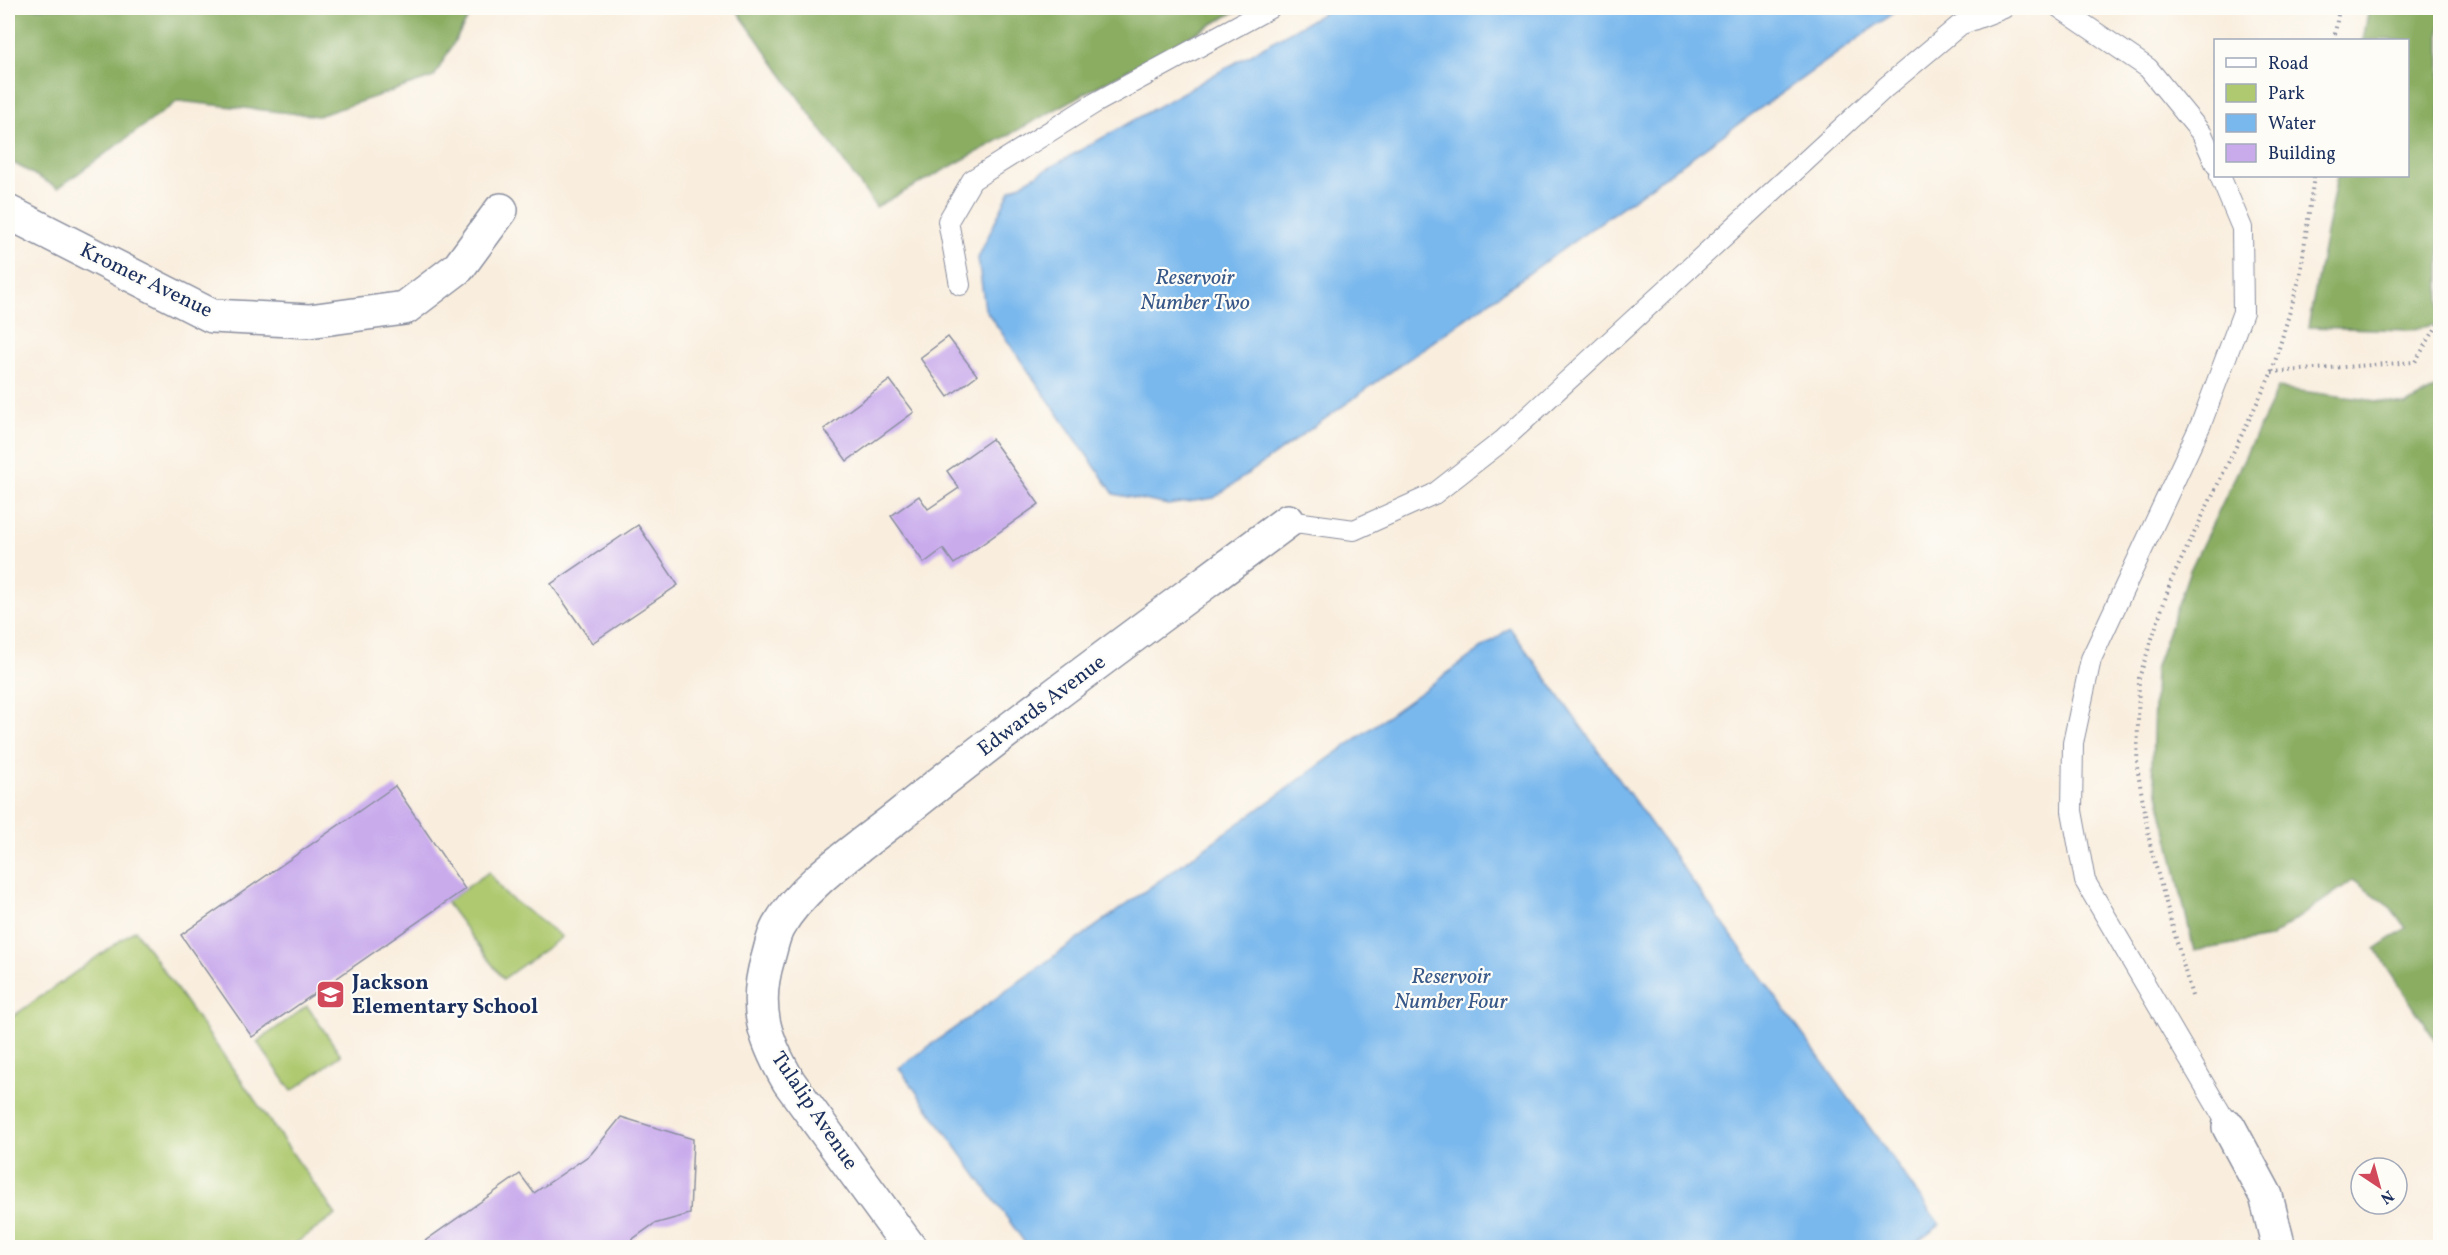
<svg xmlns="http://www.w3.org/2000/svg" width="2448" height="1255" font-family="Vollkorn,serif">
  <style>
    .green { fill: #aec96f; stroke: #647c66; stroke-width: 1.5 }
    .forest { fill: #8aad62; stroke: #526e60; stroke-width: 1.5 }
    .water { fill: #79b8ed; stroke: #4a74a6; stroke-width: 1.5 }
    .building { fill: #c9abec }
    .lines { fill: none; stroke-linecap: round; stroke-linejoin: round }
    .lane-casing { stroke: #8a8e9e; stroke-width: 22 }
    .street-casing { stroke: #8a8e9e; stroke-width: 36 }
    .path { stroke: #8a8e9e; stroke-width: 4; stroke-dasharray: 1.5 4.5; stroke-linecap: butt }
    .lane { stroke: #fff; stroke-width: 20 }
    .street { stroke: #fff; stroke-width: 33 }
    .labels { text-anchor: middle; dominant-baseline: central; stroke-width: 4.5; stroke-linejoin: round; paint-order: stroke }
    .street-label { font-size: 21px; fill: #1b2f5e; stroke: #fdfcf7 }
    .poi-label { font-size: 21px; font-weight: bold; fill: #1b2f5e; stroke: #fdfcf7; text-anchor: start }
    .water-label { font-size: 22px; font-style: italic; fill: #375889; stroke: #fdfcf7 }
  </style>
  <rect width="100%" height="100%" fill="#fdfcf7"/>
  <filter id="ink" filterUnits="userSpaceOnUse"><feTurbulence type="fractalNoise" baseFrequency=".0167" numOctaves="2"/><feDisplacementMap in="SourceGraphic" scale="12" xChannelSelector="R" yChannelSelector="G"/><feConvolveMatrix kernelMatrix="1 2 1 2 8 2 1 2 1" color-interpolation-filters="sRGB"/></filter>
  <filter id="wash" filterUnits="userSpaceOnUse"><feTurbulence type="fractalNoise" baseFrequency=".008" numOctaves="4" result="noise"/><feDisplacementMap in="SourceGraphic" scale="24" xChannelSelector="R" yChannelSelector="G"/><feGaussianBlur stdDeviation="1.35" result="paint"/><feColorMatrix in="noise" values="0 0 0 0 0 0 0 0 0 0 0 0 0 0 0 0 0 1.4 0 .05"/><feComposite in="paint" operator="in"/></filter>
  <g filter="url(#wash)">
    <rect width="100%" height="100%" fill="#f9eede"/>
    <g class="green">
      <path d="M489,872L505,894L562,937L503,979L446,902Z"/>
      <path d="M135,930L336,1215L290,1247H8V1020Z"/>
      <path d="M307,1006L341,1055L292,1091L257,1042Z"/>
    </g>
    <g class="forest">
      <path d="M8,8H474L434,77L318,116L178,101L58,188L8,160Z"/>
      <path d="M735,8H1242L876,207Z"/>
      <path d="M2369,8H2440V324L2409,330L2308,327L2337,176H2408V40H2363Z"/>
      <path d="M2440,386V1037L2436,1041L2375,949L2406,928L2391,908L2353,880L2269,938L2194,951L2152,767L2155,669L2190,570L2278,388L2407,405Z"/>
    </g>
    <g class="water">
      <path d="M1332,8H1898L1891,15L1214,498L1168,505L1114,494L985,309L978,258L1010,190Z"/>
      <path d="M1510,628L1940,1225L1909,1248L1028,1247L899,1068Z"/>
    </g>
    <g id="blocks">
      <g class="building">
        <path d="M948,337L977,375L948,397L920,358Z"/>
        <path d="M890,380L914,412L847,461L824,429Z"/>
        <path d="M992,439L1039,504L954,564L943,549L924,563L891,516L919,496L928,509L959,488L947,471Z"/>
        <path d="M638,525L678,585L592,643L551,584Z"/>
        <path d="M395,786L465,889L252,1037L181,935Z"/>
        <path d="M621,1117L693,1139L690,1214L654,1224L620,1248H415L520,1174L534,1193L591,1154Z"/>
      </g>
    </g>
  </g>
  <g filter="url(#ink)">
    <use href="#blocks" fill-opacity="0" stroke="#8a8e9e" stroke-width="1.5"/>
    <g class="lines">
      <defs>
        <g id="lane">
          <path d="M2060,8L2148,68L2202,134L2216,165"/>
          <path d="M2220,176L2242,228L2243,312L2201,424L2091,659L2073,743L2072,811L2085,881L2229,1127"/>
          <path d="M960,285L948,221L972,180L1095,103L1270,8"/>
          <path d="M1288,521L1354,530L1434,494L1502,441L1886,87L1960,25L2004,8"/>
        </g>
        <g id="street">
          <path d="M8,212L212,316L309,321L405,308L459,267L501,210"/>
          <path d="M2229,1127L2266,1196L2279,1248"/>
          <path d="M910,1248L789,1082C764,1039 753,1007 768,958C771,948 773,936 778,927C804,882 860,847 901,814C1027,713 1158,618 1288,521"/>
        </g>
      </defs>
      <use href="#lane" class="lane-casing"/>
      <use href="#street" class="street-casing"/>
      <g class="path">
        <path d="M2334,40L2339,8"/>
        <path d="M2272,372L2415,362L2440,321"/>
        <path d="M2192,996L2151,849L2137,767L2139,678L2171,581L2272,372L2300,277L2314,176"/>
      </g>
      <use href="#lane" class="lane"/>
      <use href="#street" class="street"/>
    </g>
  </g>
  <defs>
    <symbol id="school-square" viewBox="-11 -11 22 22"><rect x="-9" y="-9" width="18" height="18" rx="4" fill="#d1495b" stroke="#fdfcf7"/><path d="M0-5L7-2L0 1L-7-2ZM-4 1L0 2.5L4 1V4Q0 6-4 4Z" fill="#fff"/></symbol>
  </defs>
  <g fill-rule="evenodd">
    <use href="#school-square" x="314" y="978" width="33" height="33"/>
  </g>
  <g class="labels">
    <g class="street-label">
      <text transform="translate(146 281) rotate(26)">Kromer Avenue</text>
      <text transform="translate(1042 706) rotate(-37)">Edwards Avenue</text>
      <text transform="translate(814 1111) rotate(56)">Tulalip Avenue</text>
    </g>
    <g class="poi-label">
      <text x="352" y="983">Jackson<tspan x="352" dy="24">Elementary School</tspan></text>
    </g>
    <g class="water-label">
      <text x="1195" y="278">Reservoir<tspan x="1195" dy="25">Number Two</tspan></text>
      <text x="1451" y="977">Reservoir<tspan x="1451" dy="25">Number Four</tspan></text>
    </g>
  </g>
  <rect width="2448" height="1255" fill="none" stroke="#fdfcf7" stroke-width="30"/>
  <rect x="2214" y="39" width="195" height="138" fill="#fdfcf7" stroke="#a3aaba" stroke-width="1.5"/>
  <rect x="2226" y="58" width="30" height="9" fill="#ffffff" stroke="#a3aaba" stroke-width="1.5"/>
  <text x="2268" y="69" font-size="18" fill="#1b2f5e">Road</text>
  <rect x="2226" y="84" width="30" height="18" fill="#aec96f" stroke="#a3aaba" stroke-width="1.5"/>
  <text x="2268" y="99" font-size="18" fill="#1b2f5e">Park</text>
  <rect x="2226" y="114" width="30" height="18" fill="#79b8ed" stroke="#a3aaba" stroke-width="1.5"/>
  <text x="2268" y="129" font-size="18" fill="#1b2f5e">Water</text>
  <rect x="2226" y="144" width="30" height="18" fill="#c9abec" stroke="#a3aaba" stroke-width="1.5"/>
  <text x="2268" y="159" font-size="18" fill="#1b2f5e">Building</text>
  <g transform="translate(2379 1186) rotate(144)"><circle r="28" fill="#fdfcf7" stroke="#a3aaba" stroke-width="1.5"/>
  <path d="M0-4.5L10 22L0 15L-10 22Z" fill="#d1495b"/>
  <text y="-9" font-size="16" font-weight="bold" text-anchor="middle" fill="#1b2f5e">N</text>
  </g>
</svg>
